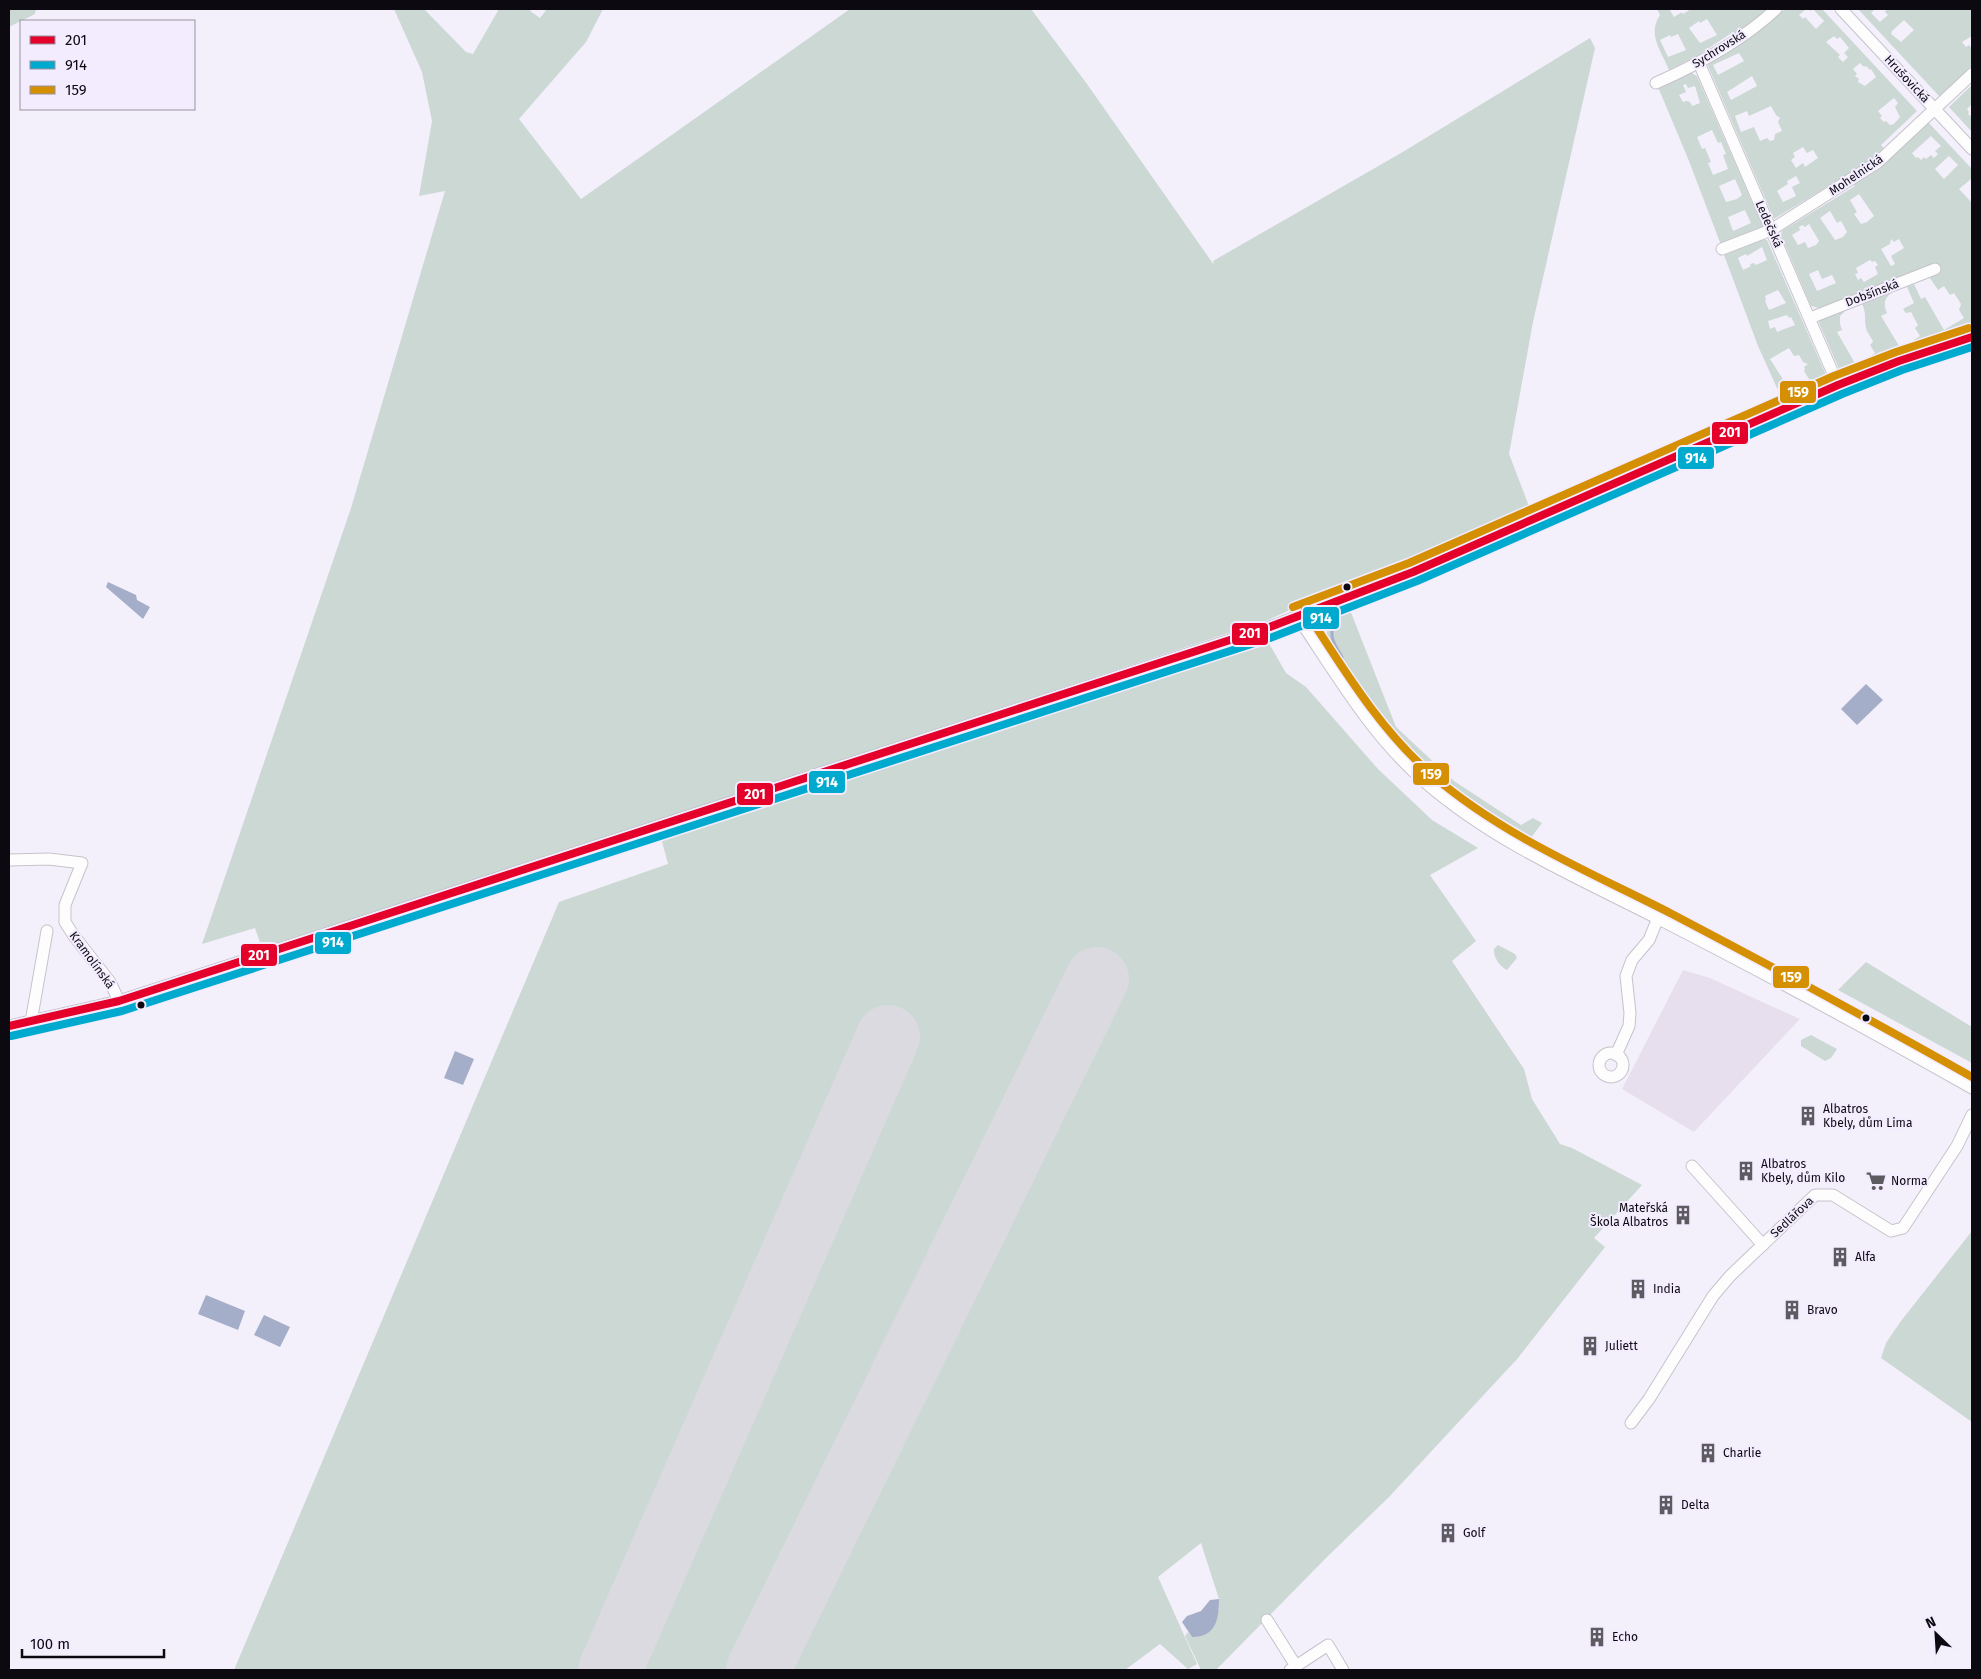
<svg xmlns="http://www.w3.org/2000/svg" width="1981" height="1679" font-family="'Fira Sans',sans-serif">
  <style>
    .commercial { fill: #e7deee }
    .green { fill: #cbd8d4; fill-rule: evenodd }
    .water { fill: #a4aec8 }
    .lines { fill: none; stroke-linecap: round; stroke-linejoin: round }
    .stream { stroke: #a4aec8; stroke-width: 3 }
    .runway { stroke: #dcdae1; stroke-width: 64 }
    .minor-casing { stroke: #c6c3cb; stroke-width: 13 }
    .minor { stroke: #fdfdfe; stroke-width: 11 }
    .bus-1-casing { stroke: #f3ecff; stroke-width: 11 }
    .bus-2-casing { stroke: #f3ecff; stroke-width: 11 }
    .bus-3-casing { stroke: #f3ecff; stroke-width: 11 }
    .bus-1 { stroke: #e4002b; stroke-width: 8 }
    .bus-2 { stroke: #00a9ce; stroke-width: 8 }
    .bus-3 { stroke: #d48f02; stroke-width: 8 }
    .bus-dot { fill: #0c0a10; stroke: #f3ecff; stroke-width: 2 }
    .labels { text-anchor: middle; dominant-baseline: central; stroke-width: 4; stroke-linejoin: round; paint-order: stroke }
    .street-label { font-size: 12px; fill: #0c0a10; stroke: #f3ecff }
    .poi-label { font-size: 12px; fill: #0c0a10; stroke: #f3ecff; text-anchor: start }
    .line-badge { stroke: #f3ecff; stroke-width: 2 }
    .badge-label { font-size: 14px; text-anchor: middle; font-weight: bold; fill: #fff }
  </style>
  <rect width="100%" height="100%" fill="#f4f0fb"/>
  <path class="commercial" d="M1683,970L1710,978L1800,1019L1694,1132L1622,1089Z"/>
  <g class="green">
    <path d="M9,9H36L35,14L9,27Z"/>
    <path d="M394,9H424L466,52L473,54L499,9H531L530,11L540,18L547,9H603L586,42L519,119L581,199L850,9H1031L1087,84L1214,265L1213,261L1401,153L1590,38L1595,48L1533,322L1509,454L1532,514L1412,567L1339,588L1268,620L263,951L255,928L202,944L351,508L445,191L419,196L432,121L422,72Z"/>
    <path d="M1657,9H1669L1674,17L1682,12L1683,14L1691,9H1778L1781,12L1785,9H1806L1799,15L1803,19L1805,17L1816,29L1824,21L1813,9L1811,11L1809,9H1822L1917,111L1881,145L1890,155L1927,121L1972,169V180L1971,179L1959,189L1972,203V328L1846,372H1842L1839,369L1819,323L1820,320L1846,310L1840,316V324L1842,330L1837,332L1856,365L1875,353L1870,345L1873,342C1872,338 1867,333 1866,328C1864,319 1867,315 1862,304L1891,293C1884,299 1883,304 1887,313L1881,316L1901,349L1920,336L1915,328L1918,325L1911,312L1906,313L1903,309L1914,303L1907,287L1914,284L1921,299L1925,297L1944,330L1964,318L1959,310L1961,304L1954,293L1950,295L1944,286L1938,290L1928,275L1932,265L1819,308L1811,306L1781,235L1782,231L1855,186L1845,176L1774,219L1708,66L1709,62L1738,42L1733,32L1697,56L1669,70C1661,50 1647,35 1660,15ZM1707,19L1717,35L1700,43L1689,28L1699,21L1700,23ZM1678,34L1686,50L1668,57L1660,40L1670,35L1671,37ZM1834,36L1837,39L1840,37L1849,48L1844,53L1848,57L1843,62L1838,57L1840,55L1826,42ZM1739,53L1744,61L1718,75L1713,65ZM1860,63L1864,67L1866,66L1870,70L1871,69L1876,77L1865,86L1858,82L1859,79L1855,76L1857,74L1853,69ZM1752,76L1757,86L1731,100L1727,92ZM1894,98L1898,103L1895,107L1900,117L1894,124L1890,125L1886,121L1884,122L1880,118L1882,116L1878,111ZM1771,106L1776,115L1780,118L1778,122L1782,131L1775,134L1774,140L1770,141L1767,138L1760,141L1754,127L1741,132L1735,116L1747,111L1749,116ZM1931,136L1941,146L1935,151L1938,154L1934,158L1931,155L1926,159L1924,157L1921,160L1918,157L1916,158L1912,153ZM1803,147L1807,153L1813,150L1818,158L1805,167L1803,163L1796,168L1791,160L1795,157L1793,153ZM1949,156L1958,165L1944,179L1935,169ZM1796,176L1800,183L1792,187L1796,196L1783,202L1777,191L1788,184L1787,181ZM1859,194L1874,216L1867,222L1861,224L1854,214L1857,212L1850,200ZM1830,211L1837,223L1841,221L1847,232L1843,237L1835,240L1820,218ZM1809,224L1819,241L1816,245L1808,248L1805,242L1798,245L1792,235L1800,230L1799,227L1802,225L1805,227ZM1891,239L1894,242L1899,239L1904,248L1891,256L1895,264L1891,266L1881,249L1890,244ZM1870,260L1872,262L1875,261L1878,265L1875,267L1878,274L1864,282L1861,278L1858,280L1855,274L1858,273L1856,268ZM1818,270L1822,279L1832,275L1836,283L1817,291L1809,274Z"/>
    <path d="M1858,9H1875L1871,13L1880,22L1888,15L1885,12L1887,9H1972V36L1962,42L1966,47L1969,45L1972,49V67L1940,97ZM1904,20L1914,30L1901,42L1891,34L1892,31Z"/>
    <path d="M1690,72L1697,76L1763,227L1721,245L1689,161L1658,87ZM1686,84L1688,88L1695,86L1700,103L1692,106L1690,102L1687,101L1683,102L1679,95L1686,92L1683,85ZM1712,130L1718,143L1721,142L1726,154L1723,155L1728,169L1713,175L1708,163L1711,162L1705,148L1702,149L1697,137ZM1735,179L1742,195L1737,199L1726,202L1719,186ZM1745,210L1751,223L1733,231L1728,217Z"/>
    <path d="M1972,85V104L1967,109L1969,112L1968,114L1972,117V132L1949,107Z"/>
    <path d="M1764,239L1767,240L1826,375L1822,384L1787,399L1777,388L1758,346L1724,255ZM1762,247L1767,260L1756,265L1754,263L1750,264L1751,266L1743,270L1738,258L1746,254L1747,256ZM1778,290L1786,303L1769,310L1765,301L1766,300L1765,296ZM1787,315L1789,318L1791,317L1795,325L1777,332L1775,327L1770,329L1768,321ZM1789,348L1794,356L1799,355L1803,362L1808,364L1804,367L1805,369L1804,371L1809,379L1791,392L1770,359Z"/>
    <path d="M1350,610L1396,727L1454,781L1521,825L1533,818L1542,823L1530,839L1523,840L1465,806L1405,755L1376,722L1323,638L1327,635C1327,619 1337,616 1350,610Z"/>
    <path d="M1267,640L1286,673L1306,687L1378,769L1432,820L1478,848L1430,875L1476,941L1452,961L1524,1069L1532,1099L1560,1144L1572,1148L1642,1185L1594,1238L1605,1247L1518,1358L1389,1497L1326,1558L1216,1670H1201L1185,1636L1188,1632L1192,1637L1219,1610V1599L1201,1543L1158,1577L1197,1664L1188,1669L1160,1644L1125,1670H234L559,902L668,864L660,834Z"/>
    <path d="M1498,945L1515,954L1517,958L1507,970C1500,967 1493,957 1494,949Z"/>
    <path d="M1866,962L1972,1027V1063L1838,990Z"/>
    <path d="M1811,1035L1837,1049L1831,1058L1825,1061L1801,1046V1040Z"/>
    <path d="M1972,1231V1422L1881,1358L1886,1343L1901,1321Z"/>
  </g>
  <g class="water">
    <path d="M108,582L136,595L137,600L150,607L143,619L106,587Z"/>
    <path d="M1866,684L1883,700L1857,725L1841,709Z"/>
    <path d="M455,1051L474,1059L463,1085L444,1078Z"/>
    <path d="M206,1295L245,1311L238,1330L198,1314Z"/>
    <path d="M264,1315L290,1327L280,1347L254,1335Z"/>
    <path d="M1219,1599C1219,1619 1216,1637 1192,1637L1182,1622L1187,1616L1201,1611L1210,1600Z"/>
  </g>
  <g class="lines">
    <path class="stream" d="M1334,620C1329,637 1333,642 1342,657"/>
    <g class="runway">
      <path d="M610,1670L888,1037"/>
      <path d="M758,1670L1097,979"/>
    </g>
    <defs>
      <g id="minor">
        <path d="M1841,9L1972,149"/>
        <path d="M1699,63L1838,385"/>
        <path d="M1656,83C1699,64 1742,41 1776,9"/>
        <path d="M1722,249L1771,230L1878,162L1972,74"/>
        <path d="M1810,318L1935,269"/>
        <path d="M1297,616C1337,675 1371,735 1425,782C1495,843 1583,880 1665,922C1768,975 1871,1031 1972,1088"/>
        <path d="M9,860L49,859L82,863L65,905V922L74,936L110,982L119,1001"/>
        <path d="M31,1022L47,931"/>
        <path d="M9,1026L119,1001L1267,628L1413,572L1838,385L1899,361L1972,337"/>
        <circle cx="1611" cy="1065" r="12"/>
        <path d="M1616,1055L1629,1026L1630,1013L1626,976L1632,960L1649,940L1658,918"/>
        <path d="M1692,1166L1763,1245"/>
        <path d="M1631,1423L1649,1399L1713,1296L1730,1276L1815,1195H1833L1891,1231L1903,1228L1957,1146L1972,1115"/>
        <path d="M1267,1620L1296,1666"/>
        <path d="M1290,1670L1328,1645L1343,1670"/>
      </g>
    </defs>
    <use href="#minor" class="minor-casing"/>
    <use href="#minor" class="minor"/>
    <defs>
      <path id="bus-1" d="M9,1026L119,1001L1267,628L1413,572L1838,385L1899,361L1972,337"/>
      <path id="bus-2" d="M11,1036L122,1011L1270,638L1417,581L1842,394L1902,370L1972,347"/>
      <g id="bus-3">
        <path d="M1293,607L1409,563L1834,376L1896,352L1969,328"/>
        <path d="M1305,610C1343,668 1379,729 1432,775C1503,836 1590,872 1672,914C1773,967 1873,1021 1972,1077"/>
      </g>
    </defs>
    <use href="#bus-1" class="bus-1-casing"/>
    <use href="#bus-2" class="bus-2-casing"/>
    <use href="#bus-3" class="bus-3-casing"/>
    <use href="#bus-1" class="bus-1"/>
    <use href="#bus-2" class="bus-2"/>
    <use href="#bus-3" class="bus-3"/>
  </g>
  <defs>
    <symbol id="building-bare" viewBox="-9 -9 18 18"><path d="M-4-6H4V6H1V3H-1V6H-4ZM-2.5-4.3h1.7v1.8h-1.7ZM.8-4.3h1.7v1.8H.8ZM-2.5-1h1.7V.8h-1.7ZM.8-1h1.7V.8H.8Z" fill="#5d5a62" stroke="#f3ecff" stroke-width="2.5" paint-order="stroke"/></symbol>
    <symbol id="supermarket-bare" viewBox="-9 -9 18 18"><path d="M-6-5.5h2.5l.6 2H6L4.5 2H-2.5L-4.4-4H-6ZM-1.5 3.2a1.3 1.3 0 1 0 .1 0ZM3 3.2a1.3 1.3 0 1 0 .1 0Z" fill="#5d5a62" stroke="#f3ecff" stroke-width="2.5" paint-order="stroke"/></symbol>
  </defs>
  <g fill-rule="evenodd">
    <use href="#building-bare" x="1794" y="1102" width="28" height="28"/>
    <use href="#building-bare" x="1732" y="1157" width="28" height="28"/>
    <use href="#supermarket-bare" x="1862" y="1167" width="28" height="28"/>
    <use href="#building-bare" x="1669" y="1201" width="28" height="28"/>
    <use href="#building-bare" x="1826" y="1243" width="28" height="28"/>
    <use href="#building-bare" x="1624" y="1275" width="28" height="28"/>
    <use href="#building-bare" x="1778" y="1296" width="28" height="28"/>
    <use href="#building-bare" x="1576" y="1332" width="28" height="28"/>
    <use href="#building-bare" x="1694" y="1439" width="28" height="28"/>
    <use href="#building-bare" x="1652" y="1491" width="28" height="28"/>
    <use href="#building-bare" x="1434" y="1519" width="28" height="28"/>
    <use href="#building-bare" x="1583" y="1623" width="28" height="28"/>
  </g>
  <g class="bus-dot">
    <circle cx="1347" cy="587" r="4.5"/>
    <circle cx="141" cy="1005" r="4.5"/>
    <circle cx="1866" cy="1018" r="4.5"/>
  </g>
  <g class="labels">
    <g class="street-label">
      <text transform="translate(1719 49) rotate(-32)">Sychrovská</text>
      <text transform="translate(1907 79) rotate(47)">Hrušovická</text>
      <text transform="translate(1856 175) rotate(-34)">Mohelnická</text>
      <text transform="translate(1769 224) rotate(66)">Ledečská</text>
      <text transform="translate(1872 293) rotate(-21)">Dobšínská</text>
      <text transform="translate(92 960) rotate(54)">Kramolínská</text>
      <text transform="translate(1792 1217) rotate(-43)">Sedlářova</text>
    </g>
    <g class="poi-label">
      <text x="1823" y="1109">Albatros<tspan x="1823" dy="14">Kbely, dům Lima</tspan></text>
      <text x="1761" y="1164">Albatros<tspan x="1761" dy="14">Kbely, dům Kilo</tspan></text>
      <text x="1891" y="1181">Norma</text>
      <text x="1668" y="1208" text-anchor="end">Mateřská<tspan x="1668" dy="14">Škola Albatros</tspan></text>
      <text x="1855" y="1257">Alfa</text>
      <text x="1653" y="1289">India</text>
      <text x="1807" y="1310">Bravo</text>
      <text x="1605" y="1346">Juliett</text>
      <text x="1723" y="1453">Charlie</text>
      <text x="1681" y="1505">Delta</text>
      <text x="1463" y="1533">Golf</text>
      <text x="1612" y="1637">Echo</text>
    </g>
  </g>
  <g class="line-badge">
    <rect x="1779" y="380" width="38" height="24" rx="5" fill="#d48f02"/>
    <rect x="1711" y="421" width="38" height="24" rx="5" fill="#e4002b"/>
    <rect x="1677" y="446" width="38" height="24" rx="5" fill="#00a9ce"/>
    <rect x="1302" y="606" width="38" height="24" rx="5" fill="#00a9ce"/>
    <rect x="1231" y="622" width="38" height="24" rx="5" fill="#e4002b"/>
    <rect x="1412" y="762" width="38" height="24" rx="5" fill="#d48f02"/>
    <rect x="808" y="770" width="38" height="24" rx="5" fill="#00a9ce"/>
    <rect x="736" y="782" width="38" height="24" rx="5" fill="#e4002b"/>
    <rect x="314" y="931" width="38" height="24" rx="5" fill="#00a9ce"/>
    <rect x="240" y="943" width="38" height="24" rx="5" fill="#e4002b"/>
    <rect x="1772" y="965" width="38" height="24" rx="5" fill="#d48f02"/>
  </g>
  <g class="badge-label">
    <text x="1798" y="397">159</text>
    <text x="1730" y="437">201</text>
    <text x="1696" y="463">914</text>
    <text x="1321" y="623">914</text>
    <text x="1250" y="638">201</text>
    <text x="1431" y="779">159</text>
    <text x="827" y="787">914</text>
    <text x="755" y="799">201</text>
    <text x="333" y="947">914</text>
    <text x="259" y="960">201</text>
    <text x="1791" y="982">159</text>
  </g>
  <rect width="1981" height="1679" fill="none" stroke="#0c0a10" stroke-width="20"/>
  <rect x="20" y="20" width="175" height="90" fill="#f3ecff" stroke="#97929f"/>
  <rect x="30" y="36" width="25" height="8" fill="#e4002b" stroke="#97929f"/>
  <text x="65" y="45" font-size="15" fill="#0c0a10">201</text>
  <rect x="30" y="61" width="25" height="8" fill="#00a9ce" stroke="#97929f"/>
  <text x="65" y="70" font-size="15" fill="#0c0a10">914</text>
  <rect x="30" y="86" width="25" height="8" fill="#d48f02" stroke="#97929f"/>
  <text x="65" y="95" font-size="15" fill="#0c0a10">159</text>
  <g transform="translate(1936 1634) rotate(335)" stroke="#f3ecff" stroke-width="4" paint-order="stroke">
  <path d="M0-4L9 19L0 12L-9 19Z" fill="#0c0a10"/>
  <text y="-8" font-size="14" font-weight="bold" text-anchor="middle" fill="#0c0a10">N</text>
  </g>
  <path d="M22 1649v8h142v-8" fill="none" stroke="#0c0a10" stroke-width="2.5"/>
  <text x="30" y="1649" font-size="15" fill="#0c0a10" stroke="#f3ecff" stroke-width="4" paint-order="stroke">100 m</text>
</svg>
